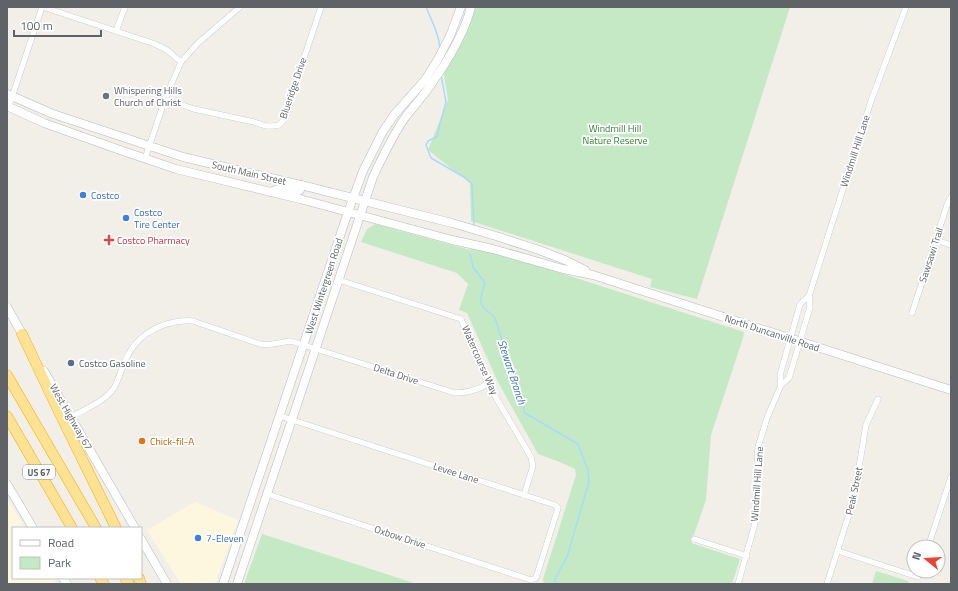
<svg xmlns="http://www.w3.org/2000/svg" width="958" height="591" font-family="'Titillium Web',sans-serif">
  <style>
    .commercial { fill: #fef7e0 }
    .green { fill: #c5e8c5 }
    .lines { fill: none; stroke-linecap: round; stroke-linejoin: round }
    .stream { stroke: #aadaff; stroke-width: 1.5 }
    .street-casing { stroke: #b5b8bc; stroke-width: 6 }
    .secondary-casing { stroke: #b6babf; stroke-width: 9 }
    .highway-casing { stroke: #f9ab00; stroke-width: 11 }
    .street { stroke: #fff; stroke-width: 5.5 }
    .secondary { stroke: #fff; stroke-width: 8 }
    .highway { stroke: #fde293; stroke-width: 10 }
    .worship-dot { fill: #6b7280; stroke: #fff; stroke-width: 1.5 }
    .shop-dot { fill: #3f7fe0; stroke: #fff; stroke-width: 1.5 }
    .health-dot { fill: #e0444e; stroke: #fff; stroke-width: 1.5 }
    .service-dot { fill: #5c6f8a; stroke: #fff; stroke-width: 1.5 }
    .food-dot { fill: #e8710a; stroke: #fff; stroke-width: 1.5 }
    .labels { text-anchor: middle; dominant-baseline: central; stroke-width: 3.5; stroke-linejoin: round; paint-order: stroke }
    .shield { fill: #fff; stroke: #8f9295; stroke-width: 1 }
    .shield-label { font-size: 9px; font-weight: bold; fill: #5f6368 }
    .street-label { font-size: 10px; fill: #5f6368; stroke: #fff }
    .worship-label { font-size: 10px; fill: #5b616d; stroke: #fff; text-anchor: start }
    .park-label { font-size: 10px; fill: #348238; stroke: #fff }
    .shop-label { font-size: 10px; fill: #366cbe; stroke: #fff; text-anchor: start }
    .health-label { font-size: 10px; fill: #be3a42; stroke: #fff; text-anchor: start }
    .service-label { font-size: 10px; fill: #4e5e75; stroke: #fff; text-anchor: start }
    .food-label { font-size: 10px; fill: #c56008; stroke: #fff; text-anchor: start }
    .water-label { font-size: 11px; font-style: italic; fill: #4174aa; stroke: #fff }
  </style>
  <rect width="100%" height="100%" fill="#f1efe8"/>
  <g class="commercial">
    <path d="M7,498L25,528H13V578H55L56,579L52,584H7Z"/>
    <path d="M195,502L238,520L215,584H181L147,530Z"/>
  </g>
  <g class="green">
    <path d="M470,7H790L697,299L650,287L652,279L471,221L470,183L428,150L448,100L442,63L466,17Z"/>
    <path d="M375,224L470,250L473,245L744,332L743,338L711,435L706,500L691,543L740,559L732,584H544L543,579L576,475L575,469L560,462L538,454L498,382L467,313L459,310L468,284L457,273L361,242L367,229Z"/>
    <path d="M262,534L281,540L417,584H244Z"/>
    <path d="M876,571L908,581L909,584H872Z"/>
  </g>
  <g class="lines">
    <g class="stream">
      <path d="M426,7L435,28L439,41L440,50"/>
      <path d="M441,75L446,102L438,131V136L428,141L426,145L431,158L464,177L472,184L474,226"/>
      <path d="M470,254L473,267L485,283C483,291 477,302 485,309C488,312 492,314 495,318L525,413L578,444L588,470L589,482L567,557L555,579V584"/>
    </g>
    <defs>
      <g id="street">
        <path d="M43,7L155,44L167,50L181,62"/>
        <path d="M116,31L125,7"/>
        <path d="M165,99L194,109L254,122L266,126H273L279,125L283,121L287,113L295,85L321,7"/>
        <path d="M8,107L12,97L42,7"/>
        <path d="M145,159L165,99L181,62L198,43L240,7"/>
        <path d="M936,240L951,245"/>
        <path d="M339,280L461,319L488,384L531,457L533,466L524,495"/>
        <path d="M912,313L947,205L951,197"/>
        <path d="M781,385L780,375L800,304L809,296"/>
        <path d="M71,417C85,409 104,402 114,388C120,378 121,367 127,357C136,338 154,326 175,322C181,321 187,320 193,321L260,344C271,346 281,342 291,341L455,393C468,393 477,390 488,384"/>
        <path d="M267,494L531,580L536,578L558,508L555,505L280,416"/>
        <path d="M694,539L747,556"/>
        <path d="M928,547L951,477"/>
        <path d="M838,551L918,577L920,571"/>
        <path d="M738,584L754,527L757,507V467L758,447L767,418L781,385L789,378L810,307L809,296L871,101L906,7"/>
        <path d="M827,584L854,498L866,425L878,399"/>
      </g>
      <g id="secondary">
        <path d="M7,94L53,114L183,157L309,187L452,223L496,236L539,250L565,260L585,270"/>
        <path d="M7,106L44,123L120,150L176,169L300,199L452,240L493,249L563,269L593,275L951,390"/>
        <path d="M270,192L281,188L297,192L300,190L301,185"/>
        <path d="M7,307L25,339"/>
        <path d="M44,371L135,528"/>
        <path d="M7,484L33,528"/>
        <path d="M141,539L167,584"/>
        <path d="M63,578L67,584"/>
        <path d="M223,584L348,212L363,171L382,133L394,115L425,80L438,59L450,36L461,7"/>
        <path d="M237,584L373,177C383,156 393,134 407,115C415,105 423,96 430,86C447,62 464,35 471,7"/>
      </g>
      <g id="highway">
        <path d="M22,334L60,414L116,528"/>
        <path d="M7,375L96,528"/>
        <path d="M7,416L72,528"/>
        <path d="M100,578L104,584"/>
        <path d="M125,578L129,584"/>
        <path d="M139,578L141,584"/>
      </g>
    </defs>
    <use href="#street" class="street-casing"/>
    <use href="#secondary" class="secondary-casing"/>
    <use href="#highway" class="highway-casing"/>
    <use href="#street" class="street"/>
    <use href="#secondary" class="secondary"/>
    <use href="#highway" class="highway"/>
  </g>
  <circle class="worship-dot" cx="106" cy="96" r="4"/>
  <g class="shop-dot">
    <circle cx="83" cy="195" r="4"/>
    <circle cx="126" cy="218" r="4"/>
    <circle cx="198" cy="538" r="4"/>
  </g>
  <path class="health-dot" d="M107 234h4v4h4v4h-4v4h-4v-4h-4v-4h4z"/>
  <circle class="service-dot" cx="71" cy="363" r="4"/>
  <circle class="food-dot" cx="142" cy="441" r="4"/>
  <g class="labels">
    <rect class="shield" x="23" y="465" width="32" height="14" rx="3"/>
    <g class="shield-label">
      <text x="39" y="472">US 67</text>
    </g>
    <g class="street-label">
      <text transform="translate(293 88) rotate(-71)">Blueridge Drive</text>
      <text transform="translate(855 151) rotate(-72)">Windmill Hill Lane</text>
      <text transform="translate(249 173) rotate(13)">South Main Street</text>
      <text transform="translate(931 255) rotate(-72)">Sawsawi Trail</text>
      <text transform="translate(324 286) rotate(-72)">West Wintergreen Road</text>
      <text transform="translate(772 333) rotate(18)">North Duncanville Road</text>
      <text transform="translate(480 360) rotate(66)">Watercourse Way</text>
      <text transform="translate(396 374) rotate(18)">Delta Drive</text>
      <text transform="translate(71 417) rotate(60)">West Highway 67</text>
      <text transform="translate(456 473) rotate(18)">Levee Lane</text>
      <text transform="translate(757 484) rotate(-86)">Windmill Hill Lane</text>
      <text transform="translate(854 491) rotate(-78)">Peak Street</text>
      <text transform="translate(400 537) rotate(18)">Oxbow Drive</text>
    </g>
    <g class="worship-label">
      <text x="114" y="90">Whispering Hills<tspan x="114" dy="12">Church of Christ</tspan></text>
    </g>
    <g class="park-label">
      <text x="615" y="128">Windmill Hill<tspan x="615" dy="12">Nature Reserve</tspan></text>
    </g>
    <g class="shop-label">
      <text x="91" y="195">Costco</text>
      <text x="134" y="212">Costco<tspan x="134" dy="12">Tire Center</tspan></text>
      <text x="206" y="538">7-Eleven</text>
    </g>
    <g class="health-label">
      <text x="117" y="240">Costco Pharmacy</text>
    </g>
    <g class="service-label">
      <text x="79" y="363">Costco Gasoline</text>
    </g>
    <g class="food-label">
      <text x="150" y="441">Chick-fil-A</text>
    </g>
    <g class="water-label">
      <text transform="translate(512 372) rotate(72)">Stewart Branch</text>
    </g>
  </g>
  <rect width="958" height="591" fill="none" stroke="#5f6368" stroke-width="16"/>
  <rect x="12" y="527" width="130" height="52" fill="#ffffff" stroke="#bfc1c3"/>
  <rect x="20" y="540" width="20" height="6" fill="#ffffff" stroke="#bfc1c3"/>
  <text x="48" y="547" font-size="12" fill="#5f6368">Road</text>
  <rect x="20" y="557" width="20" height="12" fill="#c5e8c5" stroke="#bfc1c3"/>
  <text x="48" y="567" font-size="12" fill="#5f6368">Park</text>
  <g transform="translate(926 559) rotate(288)"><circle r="19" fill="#ffffff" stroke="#bfc1c3"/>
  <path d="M0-3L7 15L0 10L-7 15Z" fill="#ea4335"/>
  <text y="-6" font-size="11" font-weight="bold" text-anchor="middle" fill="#5f6368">N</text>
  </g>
  <path d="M14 30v6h87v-6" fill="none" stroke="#5f6368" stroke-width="2"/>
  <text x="20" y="30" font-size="12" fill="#5f6368" stroke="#ffffff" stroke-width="3" paint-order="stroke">100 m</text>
</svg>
